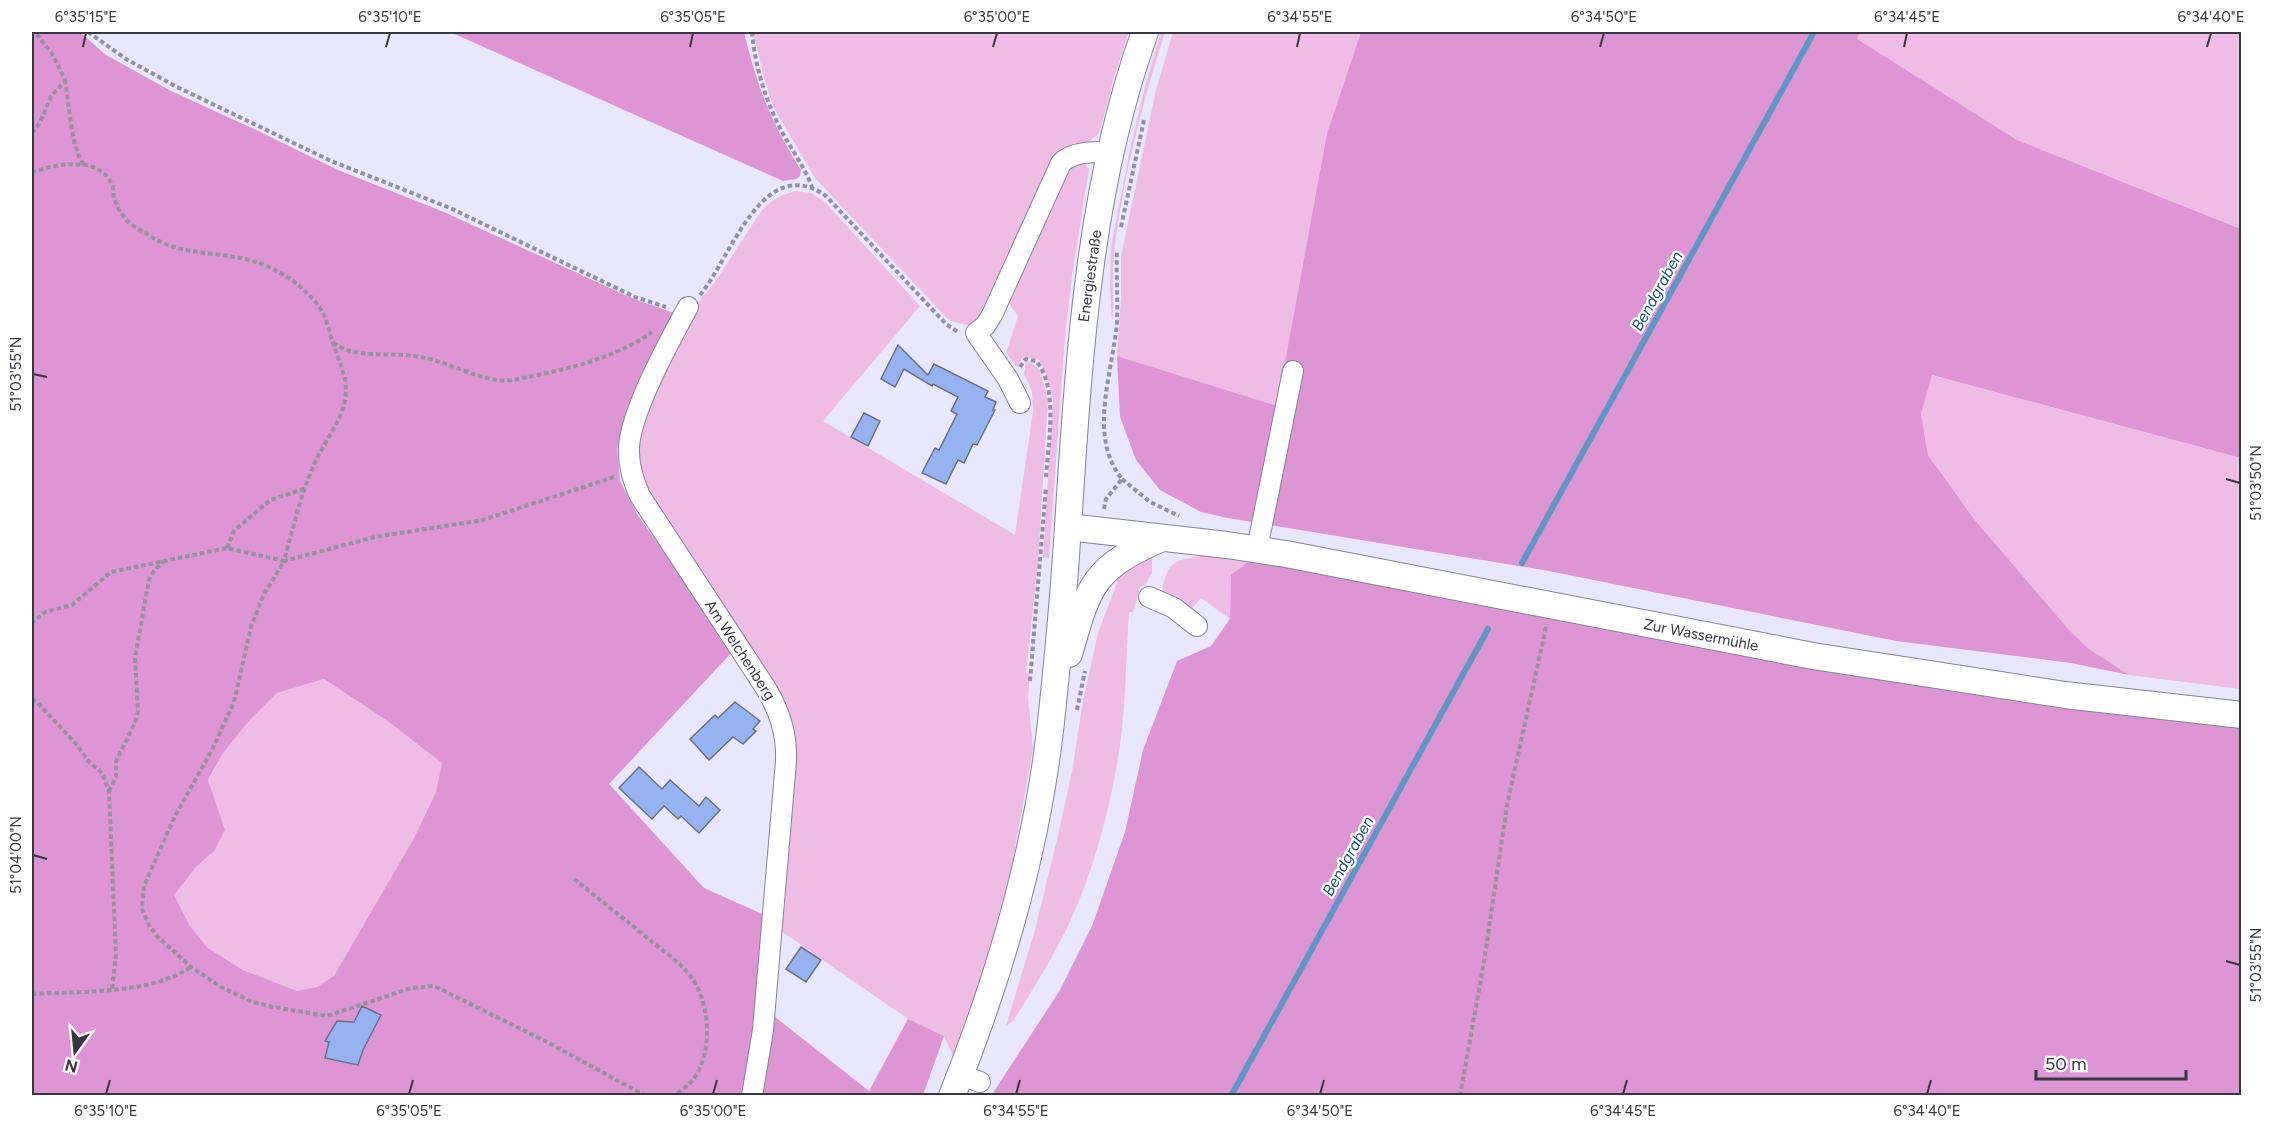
<svg xmlns="http://www.w3.org/2000/svg" width="2273" height="1127" font-family="Figtree,sans-serif">
  <style>
    .green { fill: #eebce5 }
    .forest { fill: #de95d3; fill-rule: evenodd }
    .lines { fill: none; stroke-linecap: round; stroke-linejoin: round }
    .stream { stroke: #5e96c4; stroke-width: 6 }
    .building { fill: #96b3f1; stroke: #687184; stroke-width: 1.5 }
    .minor-casing { stroke: #838296; stroke-width: 22 }
    .major-casing { stroke: #838296; stroke-width: 28 }
    .path { stroke: #9291a2; stroke-width: 4; stroke-dasharray: 4.5 3; stroke-linecap: butt }
    .minor { stroke: #fff; stroke-width: 20 }
    .major { stroke: #fff; stroke-width: 26 }
    .ticks { fill: none; stroke: #373740; stroke-width: 2 }
    .labels { text-anchor: middle; dominant-baseline: central; stroke-width: 4.5; stroke-linejoin: round; paint-order: stroke }
    .street-label { font-size: 15px; fill: #373740; stroke: #fff }
    .water-label { font-size: 16px; font-style: italic; fill: #16527a; stroke: #fff }
    .neatline { fill: none; stroke: #373740; stroke-width: 2 }
    .ticks-label { font-size: 15px; text-anchor: middle; fill: #373740 }
  </style>
  <rect width="100%" height="100%" fill="#e8e7fe"/>
  <g class="green">
    <path d="M753,32H1129L1115,74L1099,134L1085,144L1065,151L984,318L971,326L954,322L947,318L815,178L773,106L764,78Z"/>
    <path d="M1161,32H1165C1143,102 1122,180 1114,254C1111,277 1115,300 1112,323L1110,287L1111,246L1131,145L1145,86Z"/>
    <path d="M1173,32H1361L1327,133L1277,407L1117,356L1121,298V256L1156,90Z"/>
    <path d="M1860,32H2241V229L2017,140L1856,39Z"/>
    <path d="M1076,162L1084,163L1089,169L1072,276L1064,348L1049,558L1043,557L1053,400L1047,376L1039,360L1026,357L1022,359L1017,367L1006,353L1018,316L1006,299L1064,170Z"/>
    <path d="M796,191L811,193L824,201L920,306L823,421L1015,535L1033,412L1032,391L1024,374L1026,363L1031,362L1040,370L1048,400L1038,562L1026,673L1030,674L1028,697L1033,748L1012,865L987,958L954,1058L944,1036L908,1019L778,929L790,743L637,473L639,431L651,392L694,307L715,282L762,210C772,199 781,195 796,191Z"/>
    <path d="M1931,375L2241,458V689L2129,675L2089,649L2070,631L1974,519L1928,455L1921,414Z"/>
    <path d="M1152,555V573L1145,585L1140,587L1133,612H1129C1126,656 1126,702 1120,745C1111,806 1093,875 1066,930C1050,962 1032,991 1013,1021L1006,1026L1035,930L1056,844L1072,772L1083,701L1098,633L1117,583L1114,572Z"/>
    <path d="M1206,555L1251,560L1231,576L1230,619L1201,598L1188,613L1162,592C1167,559 1177,560 1206,555Z"/>
    <path d="M324,679L386,720L442,763L436,792L414,838L334,977L317,987L297,991L243,970L208,948L190,926L174,895L196,867L215,850L225,830L208,781L223,753L249,721L277,693Z"/>
  </g>
  <g class="forest">
    <path d="M32,32H80L106,55L171,91L254,129L338,170L444,212L634,299L680,315L631,406L617,449L620,481L639,517L734,650L609,784L704,888L767,916L747,1095H32ZM324,679L386,720L442,763L436,792L414,838L334,976L317,987L297,991L243,970L208,948L190,926L174,895L196,867L215,850L225,830L208,780L223,753L249,721L277,693Z"/>
    <path d="M450,32H744C757,86 771,123 801,170L800,176L796,179L783,181Z"/>
    <path d="M1361,32H1860L1857,39L2017,140L2241,229V458L1932,375L1921,414L1928,455L1974,519L2070,631L2089,649L2129,675L2071,663L1896,641L1549,571L1228,518L1201,512L1160,490L1136,460L1120,417L1117,356L1277,406L1327,133Z"/>
    <path d="M1251,560L2241,727V1095L991,1096L1060,990L1092,926L1125,832L1143,750L1177,661L1211,646L1230,619L1231,575Z"/>
    <path d="M770,1013L869,1091L908,1019L944,1036L923,1095L756,1096Z"/>
  </g>
  <g class="lines">
    <g class="stream">
      <path d="M1522,563L1814,32"/>
      <path d="M1231,1096L1488,629"/>
    </g>
  </g>
  <g class="building">
    <path d="M898,345L928,375L934,364L988,391L985,397L996,402L993,410H995L977,445L973,444L964,463L958,460L946,484L922,473L935,448L939,450L957,414L951,411L958,397L933,384L932,386L904,369L895,387L881,379Z"/>
    <path d="M864,413L880,421L868,446L851,437Z"/>
    <path d="M735,702L760,721L753,729L756,731L743,744L733,737L709,760L690,739L715,715L718,718Z"/>
    <path d="M639,767L662,789L670,780L699,806L706,797L720,810L699,833L681,816L678,819L664,806L652,819L619,788Z"/>
    <path d="M801,947L821,960L806,982L786,969Z"/>
    <path d="M362,1006L381,1015L363,1050L358,1065L325,1058L329,1042L325,1041L337,1021L354,1022Z"/>
  </g>
  <g class="lines">
    <defs>
      <g id="minor">
        <path d="M688,307C670,340 631,411 629,447C628,465 633,480 640,496L767,690C780,713 787,734 786,761L763,1030L752,1096"/>
        <path d="M1020,403L1008,379L976,333L985,326L992,315L1061,163C1073,151 1094,152 1110,152"/>
        <path d="M1257,549L1293,371"/>
        <path d="M1149,597L1174,608L1197,626"/>
        <path d="M961,1075L980,1082"/>
      </g>
      <g id="major">
        <path d="M1068,527L1227,545L1286,554L1813,656L2065,695L2242,715"/>
        <path d="M1069,654C1089,584 1093,568 1162,538"/>
        <path d="M952,1096C1000,976 1037,850 1051,722C1058,657 1064,591 1068,526C1079,359 1088,190 1145,32"/>
      </g>
    </defs>
    <use href="#minor" class="minor-casing"/>
    <use href="#major" class="major-casing"/>
    <g class="path">
      <path d="M88,32L126,59L177,87L331,161L450,208L635,297L666,307"/>
      <path d="M752,32C755,66 765,99 781,130C791,149 804,166 812,187"/>
      <path d="M65,80C69,103 71,148 84,165"/>
      <path d="M32,133C42,122 44,112 50,99C52,93 61,87 65,80L53,55L35,32"/>
      <path d="M32,171L34,172C57,163 100,156 112,185C114,189 113,194 114,198C116,204 121,214 125,218C130,225 140,230 147,234C182,259 226,249 264,265C287,274 311,292 323,313C328,323 329,333 333,343C339,362 349,379 345,400C340,424 323,443 314,465C300,495 293,529 284,561L227,548L111,572L72,605L45,612L32,623"/>
      <path d="M1121,227L1144,120"/>
      <path d="M700,295C731,258 763,151 826,196L946,324L958,332"/>
      <path d="M333,343C357,359 385,352 413,356C442,359 468,375 496,380C510,382 523,378 537,375C577,367 618,356 652,332"/>
      <path d="M1020,367L1026,359L1036,361C1059,387 1048,444 1046,477"/>
      <path d="M614,477L483,520L375,537L284,561L263,596L251,627L234,702L212,750L175,816L144,886L142,909L149,925L158,937L191,967L221,987L253,1002L273,1007L327,1016L411,988L434,986L547,1042L646,1096"/>
      <path d="M1122,479L1150,502L1179,516"/>
      <path d="M1104,509L1106,499L1122,479C1087,436 1113,372 1117,322C1118,298 1116,275 1117,252"/>
      <path d="M227,548L234,531L270,500L304,489"/>
      <path d="M1030,681L1046,487"/>
      <path d="M32,699L37,702L77,745L88,761L102,773L109,791L116,955L112,989"/>
      <path d="M1077,710L1085,671"/>
      <path d="M109,791L116,777V761L135,723L138,711L135,657L149,580L154,571L163,562"/>
      <path d="M574,879C599,899 624,919 650,940C662,950 677,960 688,973C711,999 714,1054 692,1081C687,1087 679,1091 674,1096"/>
      <path d="M32,994C80,991 149,995 191,967"/>
      <path d="M1460,1096L1484,962L1507,805L1546,627"/>
    </g>
    <use href="#minor" class="minor"/>
    <use href="#major" class="major"/>
  </g>
  <path class="ticks" d="M83,47L86,33M386,47L390,33M690,47L693,33M993,47L997,33M1297,47L1300,33M1600,47L1604,33M1904,47L1907,33M2207,47L2211,33M33,374L47,377M2226,479L2240,483M33,855L47,859M2226,961L2240,965M106,1094L110,1080M409,1094L413,1080M713,1094L717,1080M1016,1094L1020,1080M1320,1094L1324,1080M1623,1094L1627,1080M1927,1094L1931,1080"/>
  <g class="labels">
    <g class="street-label">
      <text transform="translate(1090 276) rotate(-82)">Energiestraße</text>
      <text transform="translate(1701 635) rotate(11)">Zur Wassermühle</text>
      <text transform="translate(740 650) rotate(57)">Am Welchenberg</text>
    </g>
    <g class="water-label">
      <text transform="translate(1657 291) rotate(-61)">Bendgraben</text>
      <text transform="translate(1348 856) rotate(-61)">Bendgraben</text>
    </g>
  </g>
  <rect width="2273" height="1127" fill="none" stroke="#ffffff" stroke-width="66"/>
  <g transform="translate(75 1052) rotate(195)" stroke="#ffffff" stroke-width="4.5" paint-order="stroke">
  <path d="M0-4.5L10 22L0 15L-10 22Z" fill="#373740"/>
  <text y="-9" font-size="16" font-weight="bold" text-anchor="middle" fill="#373740">N</text>
  </g>
  <path d="M2036 1070v9h150v-9" fill="none" stroke="#373740" stroke-width="3"/>
  <text x="2045" y="1070" font-size="18" fill="#373740" stroke="#ffffff" stroke-width="4.5" paint-order="stroke">50 m</text>
  <rect x="33" y="33" width="2207" height="1061" class="neatline"/>
  <g class="ticks-label">
    <text x="86" y="22">6°35'15"E</text>
    <text x="390" y="22">6°35'10"E</text>
    <text x="693" y="22">6°35'05"E</text>
    <text x="997" y="22">6°35'00"E</text>
    <text x="1300" y="22">6°34'55"E</text>
    <text x="1604" y="22">6°34'50"E</text>
    <text x="1907" y="22">6°34'45"E</text>
    <text x="2211" y="22">6°34'40"E</text>
    <text transform="translate(16 374) rotate(-90)" y="5">51°03'55"N</text>
    <text transform="translate(2256 483) rotate(-90)" y="5">51°03'50"N</text>
    <text transform="translate(16 855) rotate(-90)" y="5">51°04'00"N</text>
    <text transform="translate(2256 965) rotate(-90)" y="5">51°03'55"N</text>
    <text x="106" y="1116">6°35'10"E</text>
    <text x="409" y="1116">6°35'05"E</text>
    <text x="713" y="1116">6°35'00"E</text>
    <text x="1016" y="1116">6°34'55"E</text>
    <text x="1320" y="1116">6°34'50"E</text>
    <text x="1623" y="1116">6°34'45"E</text>
    <text x="1927" y="1116">6°34'40"E</text>
  </g>
</svg>
